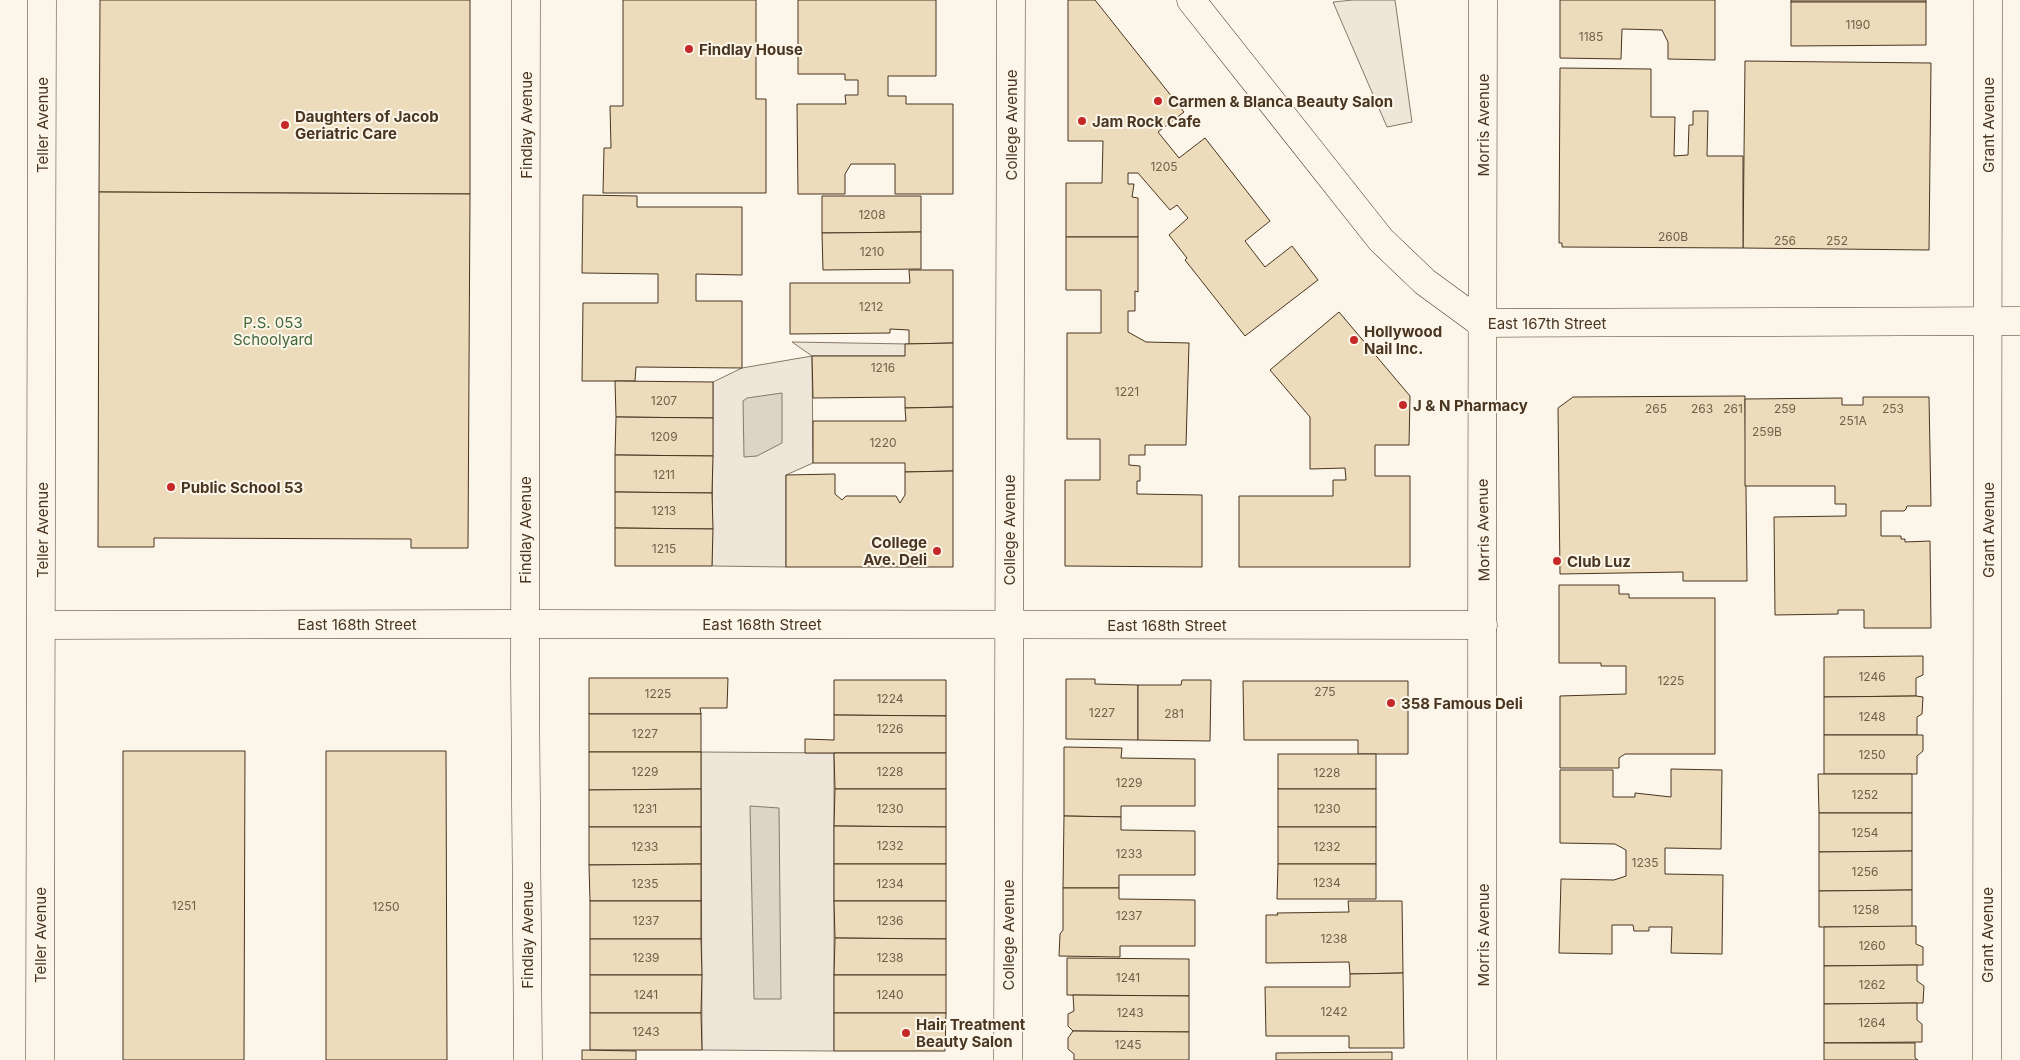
<svg xmlns="http://www.w3.org/2000/svg" width="2020" height="1060" font-family="Inter,sans-serif">
  <style>
    .green { fill: #ede6d9; stroke: #887966 }
    .water { fill: #dcd4c6; stroke: #887966 }
    .building { fill: #ecdcbc; stroke: #4a3520 }
    .lines { fill: none; stroke-linecap: round; stroke-linejoin: round }
    .minor-casing { stroke: #4a3520; stroke-width: 29 }
    .tertiary-casing { stroke: #4a3520; stroke-width: 29 }
    .minor { stroke: #fbf6e9; stroke-width: 28 }
    .tertiary { stroke: #fbf6e9; stroke-width: 28 }
    .poi-dot { fill: #c62828; stroke: #fbf6e9; stroke-width: 2 }
    .labels { text-anchor: middle; dominant-baseline: central; stroke-width: 4; stroke-linejoin: round; paint-order: stroke }
    .number-label { font-size: 12px; fill: #725f47 }
    .poi-label { font-size: 15px; font-weight: bold; fill: #4a3520; stroke: #fbf6e9; text-anchor: start }
    .street-label { font-size: 15px; fill: #4a3520; stroke: #fbf6e9 }
    .park-label { font-size: 15px; fill: #436837; stroke: #fbf6e9 }
  </style>
  <rect width="100%" height="100%" fill="#fbf6e9"/>
  <g class="green">
    <path d="M1353,0H1395L1412,122L1387,127L1333,2Z"/>
    <path d="M792,342L909,344L905,356H812L813,463L786,475V567L712,566L713,382L742,368L812,356Z"/>
    <path d="M701,752L834,753V1051L702,1050Z"/>
  </g>
  <g class="water">
    <path d="M782,393V443L757,456L744,457L743,401L747,398Z"/>
    <path d="M750,806L779,808L781,999H754Z"/>
  </g>
  <g class="building">
    <path d="M100,0H470V194L99,192Z"/>
    <path d="M623,0H756V99H766V193H603L604,148H611L610,106H623Z"/>
    <path d="M798,0H936V76H888V96H906V104H953V194H895V164H851L845,174V194H798L797,104H846L845,95H858V80H845V74H798Z"/>
    <path d="M1068,0H1095L1184,112L1158,132L1179,158L1205,138L1270,221L1245,241L1265,267L1292,246L1318,280L1245,336L1185,260L1187,258L1169,235L1188,218L1177,205L1170,210L1138,173H1128V184H1134L1132,197L1138,198V237H1066V183H1102L1103,141H1068Z"/>
    <path d="M1560,0H1715V60L1668,59V42L1662,30L1622,29L1621,59L1560,58Z"/>
    <rect x="1791" y="0" width="135" height="2"/>
    <path d="M1791,2H1926V45L1791,46Z"/>
    <path d="M1745,61L1931,63L1929,250L1743,248Z"/>
    <path d="M1560,68L1651,69V117H1675L1674,156L1688,155L1689,125H1693V111H1708L1707,156H1743V248L1562,247V243H1559Z"/>
    <path d="M99,192L470,194L468,548H411V539L154,538V547H98Z"/>
    <path d="M583,195L637,196V207H742V275L696,274V301H742V368L636,367L635,381H582L583,303H658V274L582,273Z"/>
    <path d="M822,196H921V232L822,233Z"/>
    <path d="M921,232V269L823,270L822,233Z"/>
    <path d="M1066,237H1138V292L1135,291V311H1128V332L1146,342L1189,343L1186,445H1145V455H1129V465L1140,466V481H1137V494L1202,495V567L1065,566V480H1100V439H1067V333H1101V290H1066Z"/>
    <path d="M909,270H953V343L909,344V330L890,329V333L790,334V283H910Z"/>
    <path d="M1339,312L1410,396L1409,445H1375V476H1410V567H1239V496H1333V480H1346L1345,468L1310,469V417L1270,370Z"/>
    <path d="M953,343V407L905,408V397L813,398L812,356H905V344Z"/>
    <path d="M615,381L713,382V418L616,417Z"/>
    <path d="M1745,396L1747,581H1683V572L1560,574L1558,408L1573,397Z"/>
    <path d="M1863,397H1929L1931,506H1907L1906,509L1904,511H1881V536H1901V539H1905V542L1930,541L1931,628H1864V610H1838V614L1775,615L1774,517L1846,516V504H1835V486H1745V399L1842,398V405H1863Z"/>
    <path d="M953,407V471L905,472V463H813V421H906L905,408Z"/>
    <path d="M616,417L713,418V456L615,455Z"/>
    <path d="M615,455L713,456L712,493L615,492Z"/>
    <path d="M953,471V567H786V475L835,474V494L842,500L846,496H896L900,503L905,495V472Z"/>
    <path d="M615,492L712,493L713,529L615,528Z"/>
    <path d="M615,528L713,529L712,566H615Z"/>
    <path d="M1559,585H1619V594H1629V598H1715V754H1625L1619,758V768H1560V696L1626,694V666H1601V663H1559Z"/>
    <path d="M1923,656V675L1916,678V696L1824,697V657Z"/>
    <path d="M589,678H728L727,708H700L701,714H589Z"/>
    <path d="M1066,679H1095V684L1138,685V740L1066,739Z"/>
    <path d="M834,680H946V716L834,715Z"/>
    <path d="M1182,680H1211L1210,741L1138,740V685H1181Z"/>
    <path d="M1243,681H1408V754H1358V740H1244Z"/>
    <path d="M1916,696L1923,697L1922,714L1917,717V735H1824V697Z"/>
    <rect x="589" y="714" width="112" height="38"/>
    <path d="M834,715L946,716V753H805V739L834,740Z"/>
    <path d="M1824,735H1923V751L1917,756V774H1824Z"/>
    <path d="M1064,747L1122,748L1121,758L1195,759V806H1121V817L1064,816Z"/>
    <path d="M123,751H245L244,1060H123Z"/>
    <path d="M326,751H446L447,1060H326Z"/>
    <path d="M589,752H701V789L589,790Z"/>
    <path d="M834,753H946V789H835Z"/>
    <rect x="1278" y="754" width="98" height="35"/>
    <path d="M1671,769L1722,770L1721,849L1665,848V874L1723,875L1722,954L1671,953L1672,927H1649V931H1634L1633,925H1612V954L1559,953L1561,879L1614,880L1626,876V850L1615,844L1560,843V770H1613V797H1635V793L1671,797Z"/>
    <path d="M1818,774H1912V813H1819Z"/>
    <path d="M701,789V827H589V790Z"/>
    <path d="M835,789H946V827L834,826Z"/>
    <rect x="1278" y="789" width="98" height="38"/>
    <path d="M1819,813H1912V851L1819,852Z"/>
    <path d="M1064,816L1121,817V830L1195,831V875H1119V888H1063Z"/>
    <path d="M834,826L946,827V864H834Z"/>
    <path d="M589,827H701V864L589,865Z"/>
    <rect x="1278" y="827" width="98" height="37"/>
    <path d="M1912,851V890L1819,891V852Z"/>
    <path d="M701,864V901H590L589,865Z"/>
    <rect x="834" y="864" width="112" height="37"/>
    <path d="M1278,864H1376V899H1277Z"/>
    <path d="M1063,888H1119V899L1195,900V946H1120V957L1059,956L1060,934L1063,930Z"/>
    <path d="M1912,890V927H1819V891Z"/>
    <rect x="590" y="901" width="111" height="38"/>
    <path d="M834,901H946V939L835,938Z"/>
    <path d="M1348,901H1402L1403,973L1350,974L1349,962L1266,963V915H1278L1277,913L1349,912Z"/>
    <path d="M1916,926V944L1923,947V965L1824,966V927Z"/>
    <path d="M835,938L946,939V975H834Z"/>
    <path d="M590,939H701L702,975H590Z"/>
    <path d="M1067,958L1189,959V996L1067,995Z"/>
    <path d="M1917,965V981L1924,986L1923,1003L1824,1004V966Z"/>
    <path d="M1403,973L1404,1048H1349V1036H1266L1265,987H1350V974Z"/>
    <path d="M590,975H702L701,1013H590Z"/>
    <rect x="834" y="975" width="112" height="38"/>
    <path d="M1073,995L1189,996V1032L1073,1031L1068,1026V1014L1074,1011Z"/>
    <path d="M1917,1003V1020L1922,1024V1042L1824,1043V1004Z"/>
    <path d="M590,1013H701L702,1050H590Z"/>
    <path d="M834,1013H946L945,1051H834Z"/>
    <path d="M1073,1031L1189,1032V1060H1074V1054L1068,1049V1038Z"/>
    <path d="M1824,1043H1915V1058L1918,1060H1824Z"/>
    <path d="M582,1050L636,1051V1060H582Z"/>
    <path d="M1392,1052V1060H1276V1053Z"/>
  </g>
  <g class="lines">
    <defs>
      <g id="minor">
        <path d="M526,0L525,673L528,1060"/>
        <path d="M42,625L525,624L1483,625"/>
        <path d="M40,1060L42,0"/>
        <path d="M1008,1060L1011,0"/>
        <path d="M1482,1060C1483,707 1481,353 1483,0"/>
        <path d="M1987,1060L1988,0"/>
      </g>
      <path id="tertiary" d="M1191,0L1381,240L1425,282L1481,323L2020,321"/>
    </defs>
    <use href="#minor" class="minor-casing"/>
    <use href="#tertiary" class="tertiary-casing"/>
    <use href="#minor" class="minor"/>
    <use href="#tertiary" class="tertiary"/>
  </g>
  <g class="poi-dot">
    <circle cx="689" cy="49" r="5"/>
    <circle cx="1158" cy="101" r="5"/>
    <circle cx="1082" cy="121" r="5"/>
    <circle cx="285" cy="125" r="5"/>
    <circle cx="1354" cy="340" r="5"/>
    <circle cx="1403" cy="405" r="5"/>
    <circle cx="171" cy="487" r="5"/>
    <circle cx="937" cy="551" r="5"/>
    <circle cx="1557" cy="561" r="5"/>
    <circle cx="1391" cy="703" r="5"/>
    <circle cx="906" cy="1033" r="5"/>
  </g>
  <g class="labels">
    <g class="number-label">
      <text x="1858" y="24">1190</text>
      <text x="1591" y="36">1185</text>
      <text x="1164" y="166">1205</text>
      <text x="872" y="214">1208</text>
      <text x="1673" y="236">260B</text>
      <text x="1785" y="240">256</text>
      <text x="1837" y="240">252</text>
      <text x="872" y="251">1210</text>
      <text x="871" y="306">1212</text>
      <text x="883" y="367">1216</text>
      <text x="1127" y="391">1221</text>
      <text x="664" y="400">1207</text>
      <text x="1656" y="408">265</text>
      <text x="1702" y="408">263</text>
      <text x="1733" y="408">261</text>
      <text x="1785" y="408">259</text>
      <text x="1893" y="408">253</text>
      <text x="1853" y="420">251A</text>
      <text x="1767" y="431">259B</text>
      <text x="664" y="436">1209</text>
      <text x="883" y="442">1220</text>
      <text x="664" y="474">1211</text>
      <text x="664" y="510">1213</text>
      <text x="664" y="548">1215</text>
      <text x="1872" y="676">1246</text>
      <text x="1671" y="680">1225</text>
      <text x="1325" y="691">275</text>
      <text x="658" y="693">1225</text>
      <text x="890" y="698">1224</text>
      <text x="1102" y="712">1227</text>
      <text x="1174" y="713">281</text>
      <text x="1872" y="716">1248</text>
      <text x="890" y="728">1226</text>
      <text x="645" y="733">1227</text>
      <text x="1872" y="754">1250</text>
      <text x="645" y="771">1229</text>
      <text x="890" y="771">1228</text>
      <text x="1327" y="772">1228</text>
      <text x="1129" y="782">1229</text>
      <text x="1865" y="794">1252</text>
      <text x="645" y="808">1231</text>
      <text x="890" y="808">1230</text>
      <text x="1327" y="808">1230</text>
      <text x="1865" y="832">1254</text>
      <text x="890" y="845">1232</text>
      <text x="645" y="846">1233</text>
      <text x="1327" y="846">1232</text>
      <text x="1129" y="853">1233</text>
      <text x="1645" y="862">1235</text>
      <text x="1865" y="871">1256</text>
      <text x="1327" y="882">1234</text>
      <text x="645" y="883">1235</text>
      <text x="890" y="883">1234</text>
      <text x="184" y="905">1251</text>
      <text x="386" y="906">1250</text>
      <text x="1866" y="909">1258</text>
      <text x="1129" y="915">1237</text>
      <text x="646" y="920">1237</text>
      <text x="890" y="920">1236</text>
      <text x="1334" y="938">1238</text>
      <text x="1872" y="945">1260</text>
      <text x="646" y="957">1239</text>
      <text x="890" y="957">1238</text>
      <text x="1128" y="977">1241</text>
      <text x="1872" y="984">1262</text>
      <text x="646" y="994">1241</text>
      <text x="890" y="994">1240</text>
      <text x="1334" y="1011">1242</text>
      <text x="1130" y="1012">1243</text>
      <text x="1872" y="1022">1264</text>
      <text x="646" y="1031">1243</text>
      <text x="1128" y="1044">1245</text>
    </g>
    <g class="poi-label">
      <text x="699" y="49">Findlay House</text>
      <text x="1168" y="101">Carmen &amp; Blanca Beauty Salon</text>
      <text x="295" y="116">Daughters of Jacob<tspan x="295" dy="17">Geriatric Care</tspan></text>
      <text x="1092" y="121">Jam Rock Cafe</text>
      <text x="1364" y="331">Hollywood<tspan x="1364" dy="17">Nail Inc.</tspan></text>
      <text x="1413" y="405">J &amp; N Pharmacy</text>
      <text x="181" y="487">Public School 53</text>
      <text x="927" y="542" text-anchor="end">College<tspan x="927" dy="17">Ave. Deli</tspan></text>
      <text x="1567" y="561">Club Luz</text>
      <text x="1401" y="703">358 Famous Deli</text>
      <text x="916" y="1024">Hair Treatment<tspan x="916" dy="17">Beauty Salon</tspan></text>
    </g>
    <g class="street-label">
      <text transform="translate(42 125) rotate(-90)">Teller Avenue</text>
      <text transform="translate(526 125) rotate(-90)">Findlay Avenue</text>
      <text transform="translate(1011 125) rotate(-90)">College Avenue</text>
      <text transform="translate(1483 125) rotate(-90)">Morris Avenue</text>
      <text transform="translate(1988 125) rotate(-90)">Grant Avenue</text>
      <text x="1547" y="323">East 167th Street</text>
      <text transform="translate(42 530) rotate(-90)">Teller Avenue</text>
      <text transform="translate(525 530) rotate(-90)">Findlay Avenue</text>
      <text transform="translate(1009 530) rotate(-90)">College Avenue</text>
      <text transform="translate(1483 530) rotate(-91)">Morris Avenue</text>
      <text transform="translate(1988 530) rotate(-90)">Grant Avenue</text>
      <text x="357" y="624">East 168th Street</text>
      <text x="762" y="624">East 168th Street</text>
      <text x="1167" y="625">East 168th Street</text>
      <text transform="translate(40 935) rotate(-90)">Teller Avenue</text>
      <text transform="translate(527 935) rotate(-90)">Findlay Avenue</text>
      <text transform="translate(1008 935) rotate(-90)">College Avenue</text>
      <text transform="translate(1483 935) rotate(-90)">Morris Avenue</text>
      <text transform="translate(1987 935) rotate(-90)">Grant Avenue</text>
    </g>
    <g class="park-label">
      <text x="273" y="322">P.S. 053<tspan x="273" dy="17">Schoolyard</tspan></text>
    </g>
  </g>
</svg>
